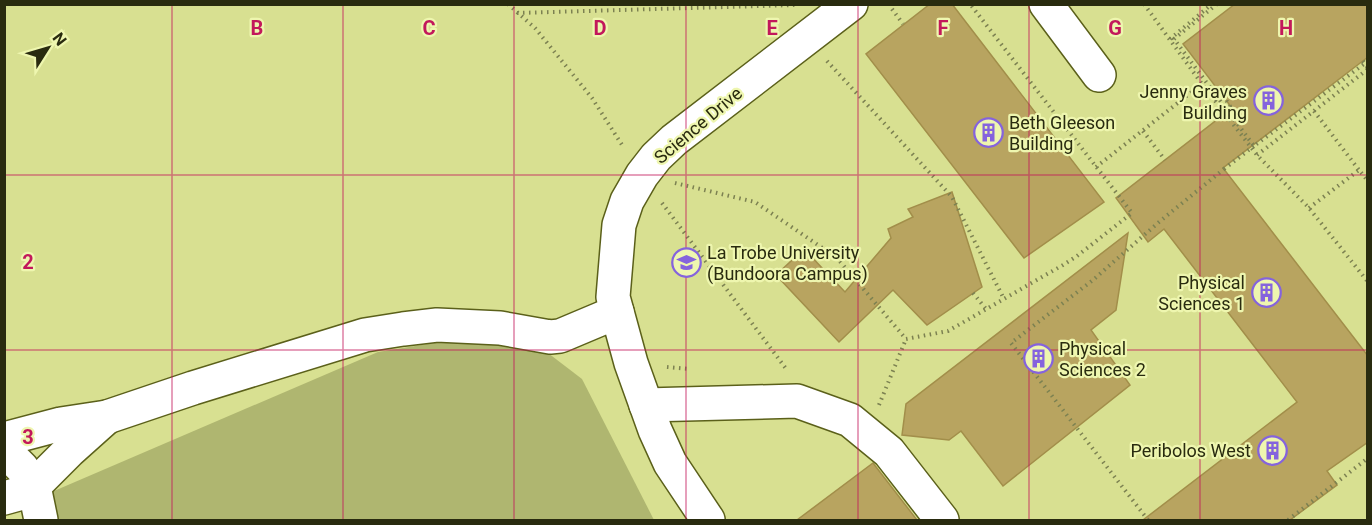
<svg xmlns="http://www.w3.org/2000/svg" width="1372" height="525" font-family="Roboto,sans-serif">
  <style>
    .built { fill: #d8e091 }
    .green { fill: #afb670 }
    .building { fill: #b8a460; stroke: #a28e4a; stroke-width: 1.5 }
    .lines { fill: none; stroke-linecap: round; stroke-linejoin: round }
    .minor-casing { stroke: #5b601a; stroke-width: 36 }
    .path { stroke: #7c8151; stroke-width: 4; stroke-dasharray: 1.5 4.5; stroke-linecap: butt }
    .minor { stroke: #fff; stroke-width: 33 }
    .path-bridge { stroke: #7c8151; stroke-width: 4; stroke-dasharray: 1.5 4.5; stroke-linecap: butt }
    .grid { fill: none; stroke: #c2185b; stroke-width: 1.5; stroke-opacity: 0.55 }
    .labels { text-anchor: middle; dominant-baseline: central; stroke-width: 4.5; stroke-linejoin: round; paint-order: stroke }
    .poi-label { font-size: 18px; fill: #292b0f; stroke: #eef6af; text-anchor: end }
    .street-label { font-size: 18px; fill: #292b0f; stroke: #eef6af }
    .grid-label { font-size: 20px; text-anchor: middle; font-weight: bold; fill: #c2185b; stroke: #eef6af; stroke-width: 4.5; stroke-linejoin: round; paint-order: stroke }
  </style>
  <rect width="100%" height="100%" fill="#e1e9a2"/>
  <rect class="built" x="5" y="5" width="1362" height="515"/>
  <path class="green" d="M440,342L503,345L548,353L582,379L654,520H51L47,494L378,352Z"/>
  <g class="building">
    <path d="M930,4H952L1104,202L1024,258L866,54Z"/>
    <path d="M1235,4H1368V57L1223,168L1368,356V442L1327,471L1337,485L1290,520H1143L1297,402L1164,229L1148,242L1116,198L1232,108L1183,44Z"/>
    <path d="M952,192L982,287L927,325L893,290L839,342L776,275L804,249L845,292L891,238L888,229L913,217L908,209Z"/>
    <path d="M1128,233L1116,310L1091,330L1130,385L1003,486L961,431L949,440L902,435L906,404Z"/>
    <path d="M873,463L917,520H797Z"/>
  </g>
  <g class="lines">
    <defs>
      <g id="minor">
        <path d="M1046,4L1099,75"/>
        <path d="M646,405L797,401L850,420L889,452L942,520"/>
        <path d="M4,439L61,424L107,417L193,388L365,335L403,329L437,325L500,328L550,337L560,336L617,312"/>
        <path d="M4,450L22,468L34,486L41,520"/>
        <path d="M4,498L22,493L34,486L69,451L107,417"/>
        <path d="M708,520L670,463L655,430L631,363L613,297L619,225L627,201L642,175L656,157L674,140L851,4"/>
      </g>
    </defs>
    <use href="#minor" class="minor-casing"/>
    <g class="path">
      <path d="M508,4L535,28L592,98L624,148"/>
      <path d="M1144,4L1202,84"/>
      <path d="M892,9L903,24"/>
      <path d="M517,13L795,5"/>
      <path d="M1170,39L1212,4"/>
      <path d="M827,61L952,197L1004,299"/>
      <path d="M1363,61L1368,68"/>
      <path d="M1214,100L1222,94L1230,106L1226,109"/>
      <path d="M1314,111L1359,170"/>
      <path d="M1143,131L1165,160"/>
      <path d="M1257,155L1368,69"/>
      <path d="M1096,167L1202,84L1257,155L1309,208L1368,282"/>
      <path d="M675,183L755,202L837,258L906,339L948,331L1063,265L1077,256L1132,213L970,4"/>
      <path d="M662,203L787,370"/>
      <path d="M1309,208L1359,170L1368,181"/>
      <path d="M973,293L986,309"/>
      <path d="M667,367L690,369"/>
      <path d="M879,405L906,339"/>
      <path d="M1148,520L1011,343L1093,280L1159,222L1224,169"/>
      <path d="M1288,520L1368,458"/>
    </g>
    <use href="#minor" class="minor"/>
    <g class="path-bridge">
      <path d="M1217,4L1174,39L1254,146L1368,61"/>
      <path d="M1224,169L1254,146"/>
    </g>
  </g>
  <path class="grid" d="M172,4V520M343,4V520M514,4V520M686,4V520M858,4V520M1029,4V520M1200,4V520M4,175H1368M4,350H1368"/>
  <defs>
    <symbol id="building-ring" viewBox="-11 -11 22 22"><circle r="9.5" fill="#eef6af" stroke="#8563dd" stroke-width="1.5"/><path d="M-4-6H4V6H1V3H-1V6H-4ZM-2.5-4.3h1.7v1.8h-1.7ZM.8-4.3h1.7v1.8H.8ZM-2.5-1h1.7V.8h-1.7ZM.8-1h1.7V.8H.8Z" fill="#8563dd"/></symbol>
    <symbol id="university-ring" viewBox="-11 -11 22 22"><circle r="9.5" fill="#eef6af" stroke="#8563dd" stroke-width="1.5"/><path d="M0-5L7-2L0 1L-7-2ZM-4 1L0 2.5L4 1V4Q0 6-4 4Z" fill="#8563dd"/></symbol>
  </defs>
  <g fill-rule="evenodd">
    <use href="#building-ring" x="1252" y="84" width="33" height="33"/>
    <use href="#building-ring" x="972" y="116" width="33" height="33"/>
    <use href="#university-ring" x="670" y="246" width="33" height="33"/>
    <use href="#building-ring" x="1250" y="276" width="33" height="33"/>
    <use href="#building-ring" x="1022" y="342" width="33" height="33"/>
    <use href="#building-ring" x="1256" y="434" width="33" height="33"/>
  </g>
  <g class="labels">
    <g class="poi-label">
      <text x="1247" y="91">Jenny Graves<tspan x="1247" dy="21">Building</tspan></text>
      <text x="1009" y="122" text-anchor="start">Beth Gleeson<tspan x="1009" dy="21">Building</tspan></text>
      <text x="707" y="252" text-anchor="start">La Trobe University<tspan x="707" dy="21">(Bundoora Campus)</tspan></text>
      <text x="1245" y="282">Physical<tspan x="1245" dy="21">Sciences 1</tspan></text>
      <text x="1059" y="348" text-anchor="start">Physical<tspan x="1059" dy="21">Sciences 2</tspan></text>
      <text x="1251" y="450">Peribolos West</text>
    </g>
    <g class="street-label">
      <text transform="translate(698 125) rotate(-40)">Science Drive</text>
    </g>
  </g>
  <g class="grid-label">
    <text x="257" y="35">B</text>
    <text x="429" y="35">C</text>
    <text x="600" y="35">D</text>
    <text x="772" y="35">E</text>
    <text x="943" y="35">F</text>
    <text x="1115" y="35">G</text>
    <text x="1286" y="35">H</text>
    <text x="28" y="269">2</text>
    <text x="28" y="444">3</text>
  </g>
  <rect width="1372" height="525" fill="none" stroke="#292b0f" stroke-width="12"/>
  <g transform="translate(48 48) rotate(53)" stroke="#eef6af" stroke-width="4.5" paint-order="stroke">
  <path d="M0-4.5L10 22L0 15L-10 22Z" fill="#292b0f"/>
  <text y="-9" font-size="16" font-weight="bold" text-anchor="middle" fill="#292b0f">N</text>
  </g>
</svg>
